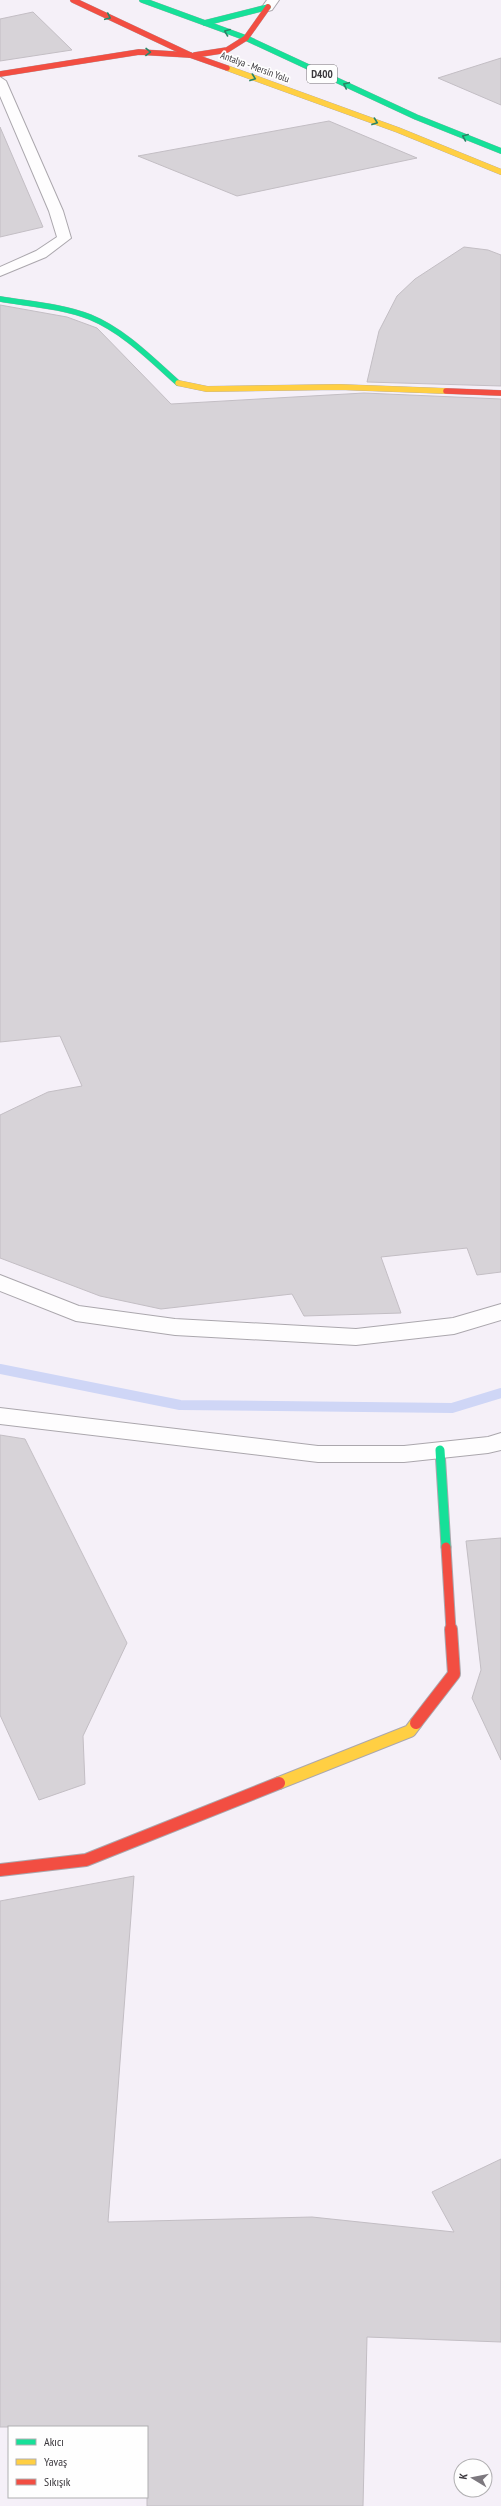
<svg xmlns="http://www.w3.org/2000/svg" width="501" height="2506" font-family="'PT Sans Narrow',sans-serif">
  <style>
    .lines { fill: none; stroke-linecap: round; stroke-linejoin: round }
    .stream { stroke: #cfd6f6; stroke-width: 10 }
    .building { fill: #d7d3d8; stroke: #c3bec4 }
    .street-casing { stroke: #aba7ad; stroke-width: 2 }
    .fast-far1-casing { stroke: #aba7ad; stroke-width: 6 }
    .fast-casing { stroke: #aba7ad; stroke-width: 11 }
    .slow-far1-casing { stroke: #aba7ad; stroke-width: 6 }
    .slow-casing { stroke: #aba7ad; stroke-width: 14 }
    .jam-far2-casing { stroke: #aba7ad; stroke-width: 6 }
    .jam-far1-casing { stroke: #aba7ad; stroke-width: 11 }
    .jam-casing { stroke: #aba7ad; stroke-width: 14 }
    .street { fill: #fefdfe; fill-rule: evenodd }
    .fast-far1 { stroke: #16e098; stroke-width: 5.5 }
    .fast { stroke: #16e098; stroke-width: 9 }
    .slow-far1 { stroke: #ffcf43; stroke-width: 5.5 }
    .slow { stroke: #ffcf43; stroke-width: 12 }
    .jam-far2 { stroke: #f24e42; stroke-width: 5.5 }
    .jam-far1 { stroke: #f24e42; stroke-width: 9 }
    .jam { stroke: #f24e42; stroke-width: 12 }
    .oneway { stroke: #2a8466 }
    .labels { text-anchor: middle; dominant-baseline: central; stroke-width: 3.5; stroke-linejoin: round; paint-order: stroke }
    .far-street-label { font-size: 10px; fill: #3b383d; stroke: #fefefe }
    .shield { fill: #fefefe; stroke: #767377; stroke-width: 1 }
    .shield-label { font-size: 11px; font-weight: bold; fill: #3b383d }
  </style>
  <rect width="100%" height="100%" fill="#f5f0f8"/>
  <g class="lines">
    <path class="stream" d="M0,1369L180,1405L452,1408L501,1393"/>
  </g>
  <g class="building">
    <path d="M33,12L72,50L0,61V19Z"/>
    <path d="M501,58V105L438,78Z"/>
    <path d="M329,121L417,158L237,196L138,156Z"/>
    <path d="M0,127L43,227L0,237Z"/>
    <path d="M464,247L488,250L501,255V386L367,382L379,331L397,296L415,279Z"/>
    <path d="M0,305L67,317L97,328L171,404L364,393L501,399V1272L477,1275L467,1248L381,1257L401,1313L304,1316L292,1294L161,1309L100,1296L0,1258V1115L48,1092L82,1086L60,1036L0,1042Z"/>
    <path d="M0,1435L25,1439L127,1643L83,1736L85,1784L39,1800L0,1715Z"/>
    <path d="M501,1538V1760L472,1698L481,1670L466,1541Z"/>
    <path d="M134,1876L108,2222L312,2217L454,2232L432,2192L501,2159V2342L367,2337L363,2506H147V2427H0V1901Z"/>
  </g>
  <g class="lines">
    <defs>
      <g id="street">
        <path d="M267,0H279L272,10L268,11L262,7Z"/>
        <path d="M0,77L6,81L63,211L71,238L46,257L0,276V267L36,251L57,237L49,211L0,96Z"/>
        <path d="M0,1275L79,1306L175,1319L356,1329L453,1318L501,1304V1320L454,1334L356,1345L175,1335L76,1321L0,1291Z"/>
        <path d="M0,1408L318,1446H404L488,1437L501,1433V1450L488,1453L404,1462H318L0,1424Z"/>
      </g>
      <g id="fast-far1">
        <path d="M142,0L246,38L416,117L501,151"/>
        <path d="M205,23L268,7"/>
        <path d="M0,299C30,304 62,306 90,317C124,331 151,359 178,383"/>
      </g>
      <path id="fast" d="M440,1450L446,1547"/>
      <g id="slow-far1">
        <path d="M227,68L398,130L501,172"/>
        <path d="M178,383L207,389L339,387L446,391"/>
      </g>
      <path id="slow" d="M279,1783L410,1731L416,1723"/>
      <g id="jam-far2">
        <path d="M73,0L190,55L227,68"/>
        <path d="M246,38L268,7"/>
        <path d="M195,55L227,50L246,38"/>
        <path d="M0,74L139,52L190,55"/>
        <path d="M446,391L501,393"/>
      </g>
      <path id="jam-far1" d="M446,1547L451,1630"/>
      <g id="jam">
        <path d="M416,1723L454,1674L451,1629"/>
        <path d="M0,1870L86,1860L279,1783"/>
      </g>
    </defs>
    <use href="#street" class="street-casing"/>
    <use href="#fast-far1" class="fast-far1-casing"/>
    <use href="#fast" class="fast-casing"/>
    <use href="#slow-far1" class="slow-far1-casing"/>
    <use href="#slow" class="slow-casing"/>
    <use href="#jam-far2" class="jam-far2-casing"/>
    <use href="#jam-far1" class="jam-far1-casing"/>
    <use href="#jam" class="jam-casing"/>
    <use href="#street" class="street"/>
    <use href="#fast-far1" class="fast-far1"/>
    <use href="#fast" class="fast"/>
    <use href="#slow-far1" class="slow-far1"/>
    <use href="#slow" class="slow"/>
    <use href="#jam-far2" class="jam-far2"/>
    <use href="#jam-far1" class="jam-far1"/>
    <use href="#jam" class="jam"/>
  </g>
  <defs><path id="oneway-chevron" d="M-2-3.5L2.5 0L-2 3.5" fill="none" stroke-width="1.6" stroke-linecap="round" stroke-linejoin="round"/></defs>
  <g class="oneway">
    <use href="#oneway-chevron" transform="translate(108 17) rotate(25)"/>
    <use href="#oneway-chevron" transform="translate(227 32) rotate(-159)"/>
    <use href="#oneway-chevron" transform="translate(148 52) rotate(1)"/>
    <use href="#oneway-chevron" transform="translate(253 78) rotate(20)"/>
    <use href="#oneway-chevron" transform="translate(346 85) rotate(-155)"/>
    <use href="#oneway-chevron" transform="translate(375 122) rotate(20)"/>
    <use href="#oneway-chevron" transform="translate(465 137) rotate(-158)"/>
  </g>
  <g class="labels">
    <g class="far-street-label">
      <text transform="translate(255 67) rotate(20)">Antalya - Mersin Yolu</text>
    </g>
    <rect class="shield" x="307" y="65" width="30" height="18" rx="3"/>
    <g class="shield-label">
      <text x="322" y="74">D400</text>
    </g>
  </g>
  <rect x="8" y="2426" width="140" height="72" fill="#fefefe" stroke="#b0afb1"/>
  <rect x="16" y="2439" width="20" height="6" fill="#16e098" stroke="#b0afb1"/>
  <text x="44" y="2446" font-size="12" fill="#3b383d">Akıcı</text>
  <rect x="16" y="2459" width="20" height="6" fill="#ffcf43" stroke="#b0afb1"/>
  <text x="44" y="2466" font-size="12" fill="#3b383d">Yavaş</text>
  <rect x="16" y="2479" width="20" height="6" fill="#f24e42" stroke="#b0afb1"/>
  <text x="44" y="2486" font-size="12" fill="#3b383d">Sıkışık</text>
  <g transform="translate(473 2478) rotate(280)"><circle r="19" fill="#fefefe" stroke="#b0afb1"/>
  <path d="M0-3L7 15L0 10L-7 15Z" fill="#7c787e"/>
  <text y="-6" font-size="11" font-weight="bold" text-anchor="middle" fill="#3b383d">K</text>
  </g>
</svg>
